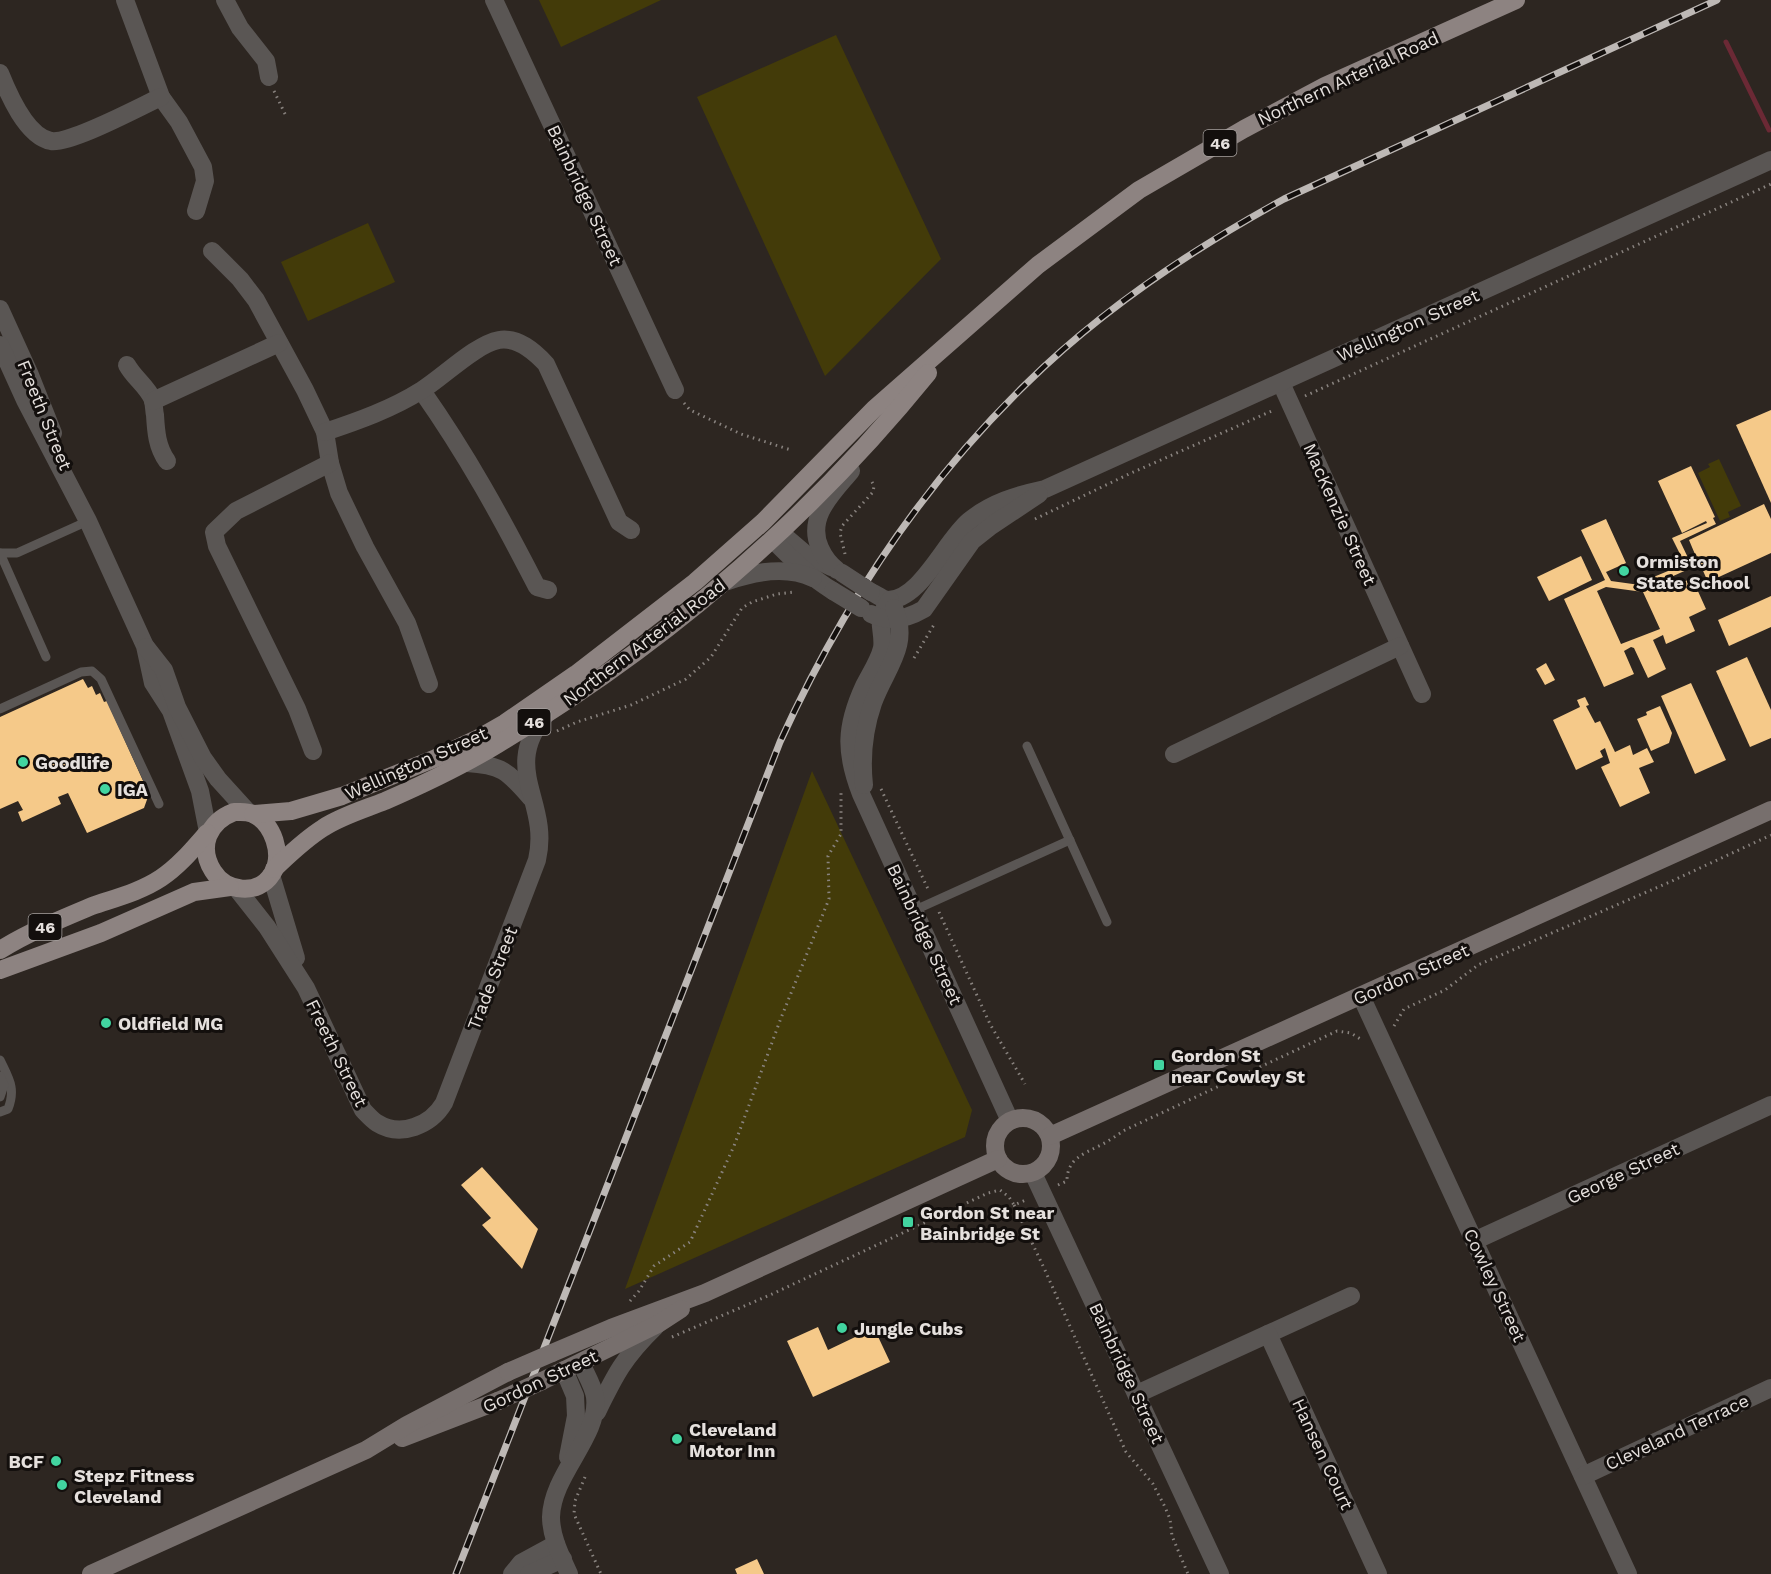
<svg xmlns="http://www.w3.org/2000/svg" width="1771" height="1574" font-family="'Work Sans',sans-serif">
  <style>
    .green { fill: #433b09 }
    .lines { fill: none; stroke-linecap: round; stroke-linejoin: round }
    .stream { stroke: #6b2935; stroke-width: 5 }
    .building { fill: #f5c989; fill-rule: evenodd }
    .path { stroke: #89837f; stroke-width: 3; stroke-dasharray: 1.5 4.5; stroke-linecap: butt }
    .lane { stroke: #5a5654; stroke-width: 9 }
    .street { stroke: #5a5654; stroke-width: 18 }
    .secondary { stroke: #776f6d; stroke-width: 18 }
    .primary { stroke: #8d8381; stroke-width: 18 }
    .rail-casing { stroke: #bdb8b5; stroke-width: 7 }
    .rail { stroke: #130f0d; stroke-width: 4.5; stroke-dasharray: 14; stroke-linecap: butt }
    .street-bridge { stroke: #5a5654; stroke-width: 18 }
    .secondary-bridge { stroke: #776f6d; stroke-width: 18 }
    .poi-dot { fill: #42d4a0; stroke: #130f0d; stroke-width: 2 }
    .labels { text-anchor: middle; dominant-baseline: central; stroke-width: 6; stroke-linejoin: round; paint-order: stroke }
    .shield { fill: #130f0d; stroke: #a6a19f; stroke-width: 1.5 }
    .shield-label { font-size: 16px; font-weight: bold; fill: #e5e0dd }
    .street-label { font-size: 18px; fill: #e5e0dd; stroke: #130f0d }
    .poi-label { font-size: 18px; font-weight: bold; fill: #e5e0dd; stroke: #130f0d; text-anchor: start }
  </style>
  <rect width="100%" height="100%" fill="#2d2621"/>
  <g class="green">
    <path d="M539,0H661L561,47Z"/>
    <path d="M836,35L941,259L825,376L697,97Z"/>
    <path d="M368,223L395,282L308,321L281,262Z"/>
    <path d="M1719,459L1741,506L1728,512L1730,517L1720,521L1698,473L1710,467L1708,464Z"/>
    <path d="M812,771L972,1110L965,1137L625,1289Z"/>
  </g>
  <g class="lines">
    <path class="stream" d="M1726,42L1769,130"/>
  </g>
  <g class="building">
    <path d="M1771,410V503L1736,425Z"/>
    <path d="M1691,466L1715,517L1713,518L1716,524L1680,541L1690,562L1697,559L1689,540L1764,504L1771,519V553L1708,582L1700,564L1671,577L1675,586L1692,578L1706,609L1689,617L1695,631L1666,644L1663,635L1653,640L1666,669L1648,678L1634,648L1631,647L1624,651L1634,674L1604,687L1564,599L1605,580L1581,530L1606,519L1626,563L1606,572L1611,581L1640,585L1639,583L1685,564L1672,538L1707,523L1706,521L1682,533L1658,481ZM1606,587L1643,592L1660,629L1621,644L1597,591Z"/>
    <path d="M1581,556L1592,580L1549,601L1537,577Z"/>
    <path d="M1771,596V627L1729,646L1718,620Z"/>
    <path d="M1747,657L1771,710V738L1750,747L1716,671Z"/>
    <path d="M1546,663L1555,680L1545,685L1536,669Z"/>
    <path d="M83,679L88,688L92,686L96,695L100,693L104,702L107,701L149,794L144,808L87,833L68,793L58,797L61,804L22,822L18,812L23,810L18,801L0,809V717Z"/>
    <path d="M1691,683L1726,760L1695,774L1661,696Z"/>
    <path d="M1585,697L1589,705L1586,706L1595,723L1600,721L1615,752L1630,745L1633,755L1647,748L1654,762L1639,768L1650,793L1620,807L1601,767L1610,763L1605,748L1600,751L1603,757L1576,770L1553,720L1580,707L1577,700Z"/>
    <path d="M1660,706L1672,733L1669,743L1651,751L1637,719L1647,715L1646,712Z"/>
    <path d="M482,1167L538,1229L522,1269L482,1225L491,1218L461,1185Z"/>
    <path d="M818,1327L828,1350L874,1328L890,1362L813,1397L787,1341Z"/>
    <path d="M757,1559L764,1574H737L735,1569Z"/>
  </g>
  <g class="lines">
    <g class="path">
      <path d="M274,91L287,118"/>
      <path d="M1305,396L1771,184"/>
      <path d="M684,403L690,410L741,434L791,450"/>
      <path d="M1035,519L1129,474L1274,410"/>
      <path d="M845,554L840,533L842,526L873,492L874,486L872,482"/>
      <path d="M914,658L935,623"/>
      <path d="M557,731L577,722L631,705L686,679L711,657L742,608L752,602L777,594L795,592"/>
      <path d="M881,789L928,889"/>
      <path d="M939,912L990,1024L1025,1084"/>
      <path d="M1394,1026L1404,1009L1445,990L1478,965L1672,881L1771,835"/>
      <path d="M1058,1185L1067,1181C1067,1159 1083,1154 1101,1145C1109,1141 1117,1135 1125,1130L1337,1031L1351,1033L1362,1040"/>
      <path d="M1014,1205L1044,1268L1126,1452L1153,1484L1165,1507L1170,1519L1172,1536L1188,1574"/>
      <path d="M630,1301L639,1291L654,1266L690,1242L734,1146L781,1018L829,899L828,856L841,834V792"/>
      <path d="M672,1337L770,1295L988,1193L1000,1190L1009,1197L1014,1205L1028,1199"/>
      <path d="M585,1477L575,1501L574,1514L601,1574"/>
    </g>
    <g class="lane">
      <path d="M0,553L46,657"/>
      <path d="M0,553H17L88,521"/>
      <path d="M0,709L81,672L92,671L101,679L159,804"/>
      <path d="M1027,746L1107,922"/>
      <path d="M915,910L1070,840"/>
      <path d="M0,1060C9,1079 16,1088 8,1109L0,1112"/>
      <path d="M0,1076L4,1085L0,1097"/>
    </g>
    <g class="street">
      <path d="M125,0L161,97L179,122L203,167L205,181L196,211"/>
      <path d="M225,0L240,28L266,61L269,77"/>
      <path d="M494,0L675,390"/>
      <path d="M0,73C8,93 26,136 51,141C71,144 139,107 161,97"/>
      <path d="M212,251L240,279L256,300L305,390L325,432L330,463L339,493L365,547L407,623L429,684"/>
      <path d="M0,309L30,375L53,433"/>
      <path d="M0,345L25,400L88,521L145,646L153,683L171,711L200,791L208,832"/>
      <path d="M127,365C134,378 147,386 153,400C154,404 154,411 155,415C156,432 157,447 167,461"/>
      <path d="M1281,383L1422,694"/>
      <path d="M422,391C467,455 501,517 537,587L548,590"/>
      <path d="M153,401L279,343"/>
      <path d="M325,432C358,421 392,409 422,390C443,377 476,344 499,340C518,337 534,351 546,364L619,522L631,530"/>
      <path d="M781,533L808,556L831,567"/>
      <path d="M773,540C792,559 810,577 833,591"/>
      <path d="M837,570C829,564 824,557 820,548C806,517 833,493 851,471"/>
      <path d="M728,581C754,572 787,566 813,578"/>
      <path d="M871,592C876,594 882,599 887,600C920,601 945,541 969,521C991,503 1017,495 1045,489L1771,160"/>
      <path d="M890,600C887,605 883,610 881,616C879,624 884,638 882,648C879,661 870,674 864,686C845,727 845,753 861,794L1010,1121"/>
      <path d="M871,614C889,623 907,619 924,609L972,541L991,526L1039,494"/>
      <path d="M146,647L164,670L177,707L203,758L218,779L248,812"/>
      <path d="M313,751L297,709L217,546L214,532L236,511L330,463"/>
      <path d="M1174,754L1400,646"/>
      <path d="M467,763C503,765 508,772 531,798"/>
      <path d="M864,785C861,757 864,729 873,703C885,669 911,646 894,608"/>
      <path d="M271,875L296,958"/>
      <path d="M237,889L267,927L306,988L363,1110C367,1114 372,1120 377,1123C401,1138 431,1125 444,1103L537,860C551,800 499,770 547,713"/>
      <path d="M1361,996L1628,1574"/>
      <path d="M1033,1173L1220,1574"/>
      <path d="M1474,1241L1771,1105"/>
      <path d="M1268,1334L1351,1296"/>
      <path d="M564,1370L575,1396L576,1416L568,1457"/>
      <path d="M1137,1394L1268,1334L1378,1574"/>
      <path d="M597,1412C615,1375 624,1357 655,1327"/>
      <path d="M1583,1476L1771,1388"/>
      <path d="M512,1574L521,1563L556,1544"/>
      <path d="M529,1574L563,1559"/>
      <path d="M569,1574C561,1556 551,1537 551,1517C552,1474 600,1436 595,1397C593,1385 585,1373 581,1363"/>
    </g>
    <g class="secondary">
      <circle cx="1023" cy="1146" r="28"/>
      <path d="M1050,1136L1771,810"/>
      <path d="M552,1353L611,1328L705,1293L998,1159"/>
      <path d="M542,1381L658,1324L681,1309"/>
      <path d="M402,1438L498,1401"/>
      <path d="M91,1574L366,1450L407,1425L508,1372"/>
    </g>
    <g class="primary">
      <path d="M234,812C240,812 247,811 253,814C273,823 284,855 272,874C258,896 226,892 213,871C198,847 208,822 234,812Z"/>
      <path d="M253,814L291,811L342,796L436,758L477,739L505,723L576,674L695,582L763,522L874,409L1038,265L1139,190L1244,129L1325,86L1516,0"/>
      <path d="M274,869C290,854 304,840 323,828C341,816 365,809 385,801C424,784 462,766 498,744C662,646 807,522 928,373"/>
      <path d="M0,950C29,932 61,919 92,906C115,898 140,892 161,878C179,866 193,849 207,833"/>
      <path d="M0,970L101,933L194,892L230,887"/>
    </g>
    <defs>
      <path id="rail" d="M456,1574L780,742C840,610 921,486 1026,384C1102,309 1191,250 1284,199L1717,0"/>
    </defs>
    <use href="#rail" class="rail-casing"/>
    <use href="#rail" class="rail"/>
    <g class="street-bridge">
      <path d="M842,573L871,592"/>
      <path d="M833,591L861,608"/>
    </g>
    <g class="secondary-bridge">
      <path d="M508,1372L552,1353"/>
      <path d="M498,1401L542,1381"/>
    </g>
  </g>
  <g class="poi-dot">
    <circle cx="1624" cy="571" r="6"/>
    <circle cx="23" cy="762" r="6"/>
    <circle cx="105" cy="789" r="6"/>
    <circle cx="106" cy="1023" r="6"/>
    <rect x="1153" y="1059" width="12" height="12" rx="3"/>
    <rect x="902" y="1216" width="12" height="12" rx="3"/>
    <circle cx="842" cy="1328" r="6"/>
    <circle cx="677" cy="1439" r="6"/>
    <circle cx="56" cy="1461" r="6"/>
    <circle cx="62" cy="1485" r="6"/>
  </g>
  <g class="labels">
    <g class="shield">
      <rect x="1203.5" y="130" width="33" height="26" rx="4.5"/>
      <rect x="517.5" y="709" width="33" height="26" rx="4.5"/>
      <rect x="28.5" y="914" width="33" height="26" rx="4.5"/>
    </g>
    <g class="shield-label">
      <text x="1220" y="143">46</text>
      <text x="534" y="722">46</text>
      <text x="45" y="927">46</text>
    </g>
    <g class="street-label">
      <text transform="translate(1348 78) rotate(-25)">Northern Arterial Road</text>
      <text transform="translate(585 195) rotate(65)">Bainbridge Street</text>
      <text transform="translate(1408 325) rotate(-24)">Wellington Street</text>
      <text transform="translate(45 415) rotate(68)">Freeth Street</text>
      <text transform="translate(1340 514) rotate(66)">MacKenzie Street</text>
      <text transform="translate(644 642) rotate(-37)">Northern Arterial Road</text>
      <text transform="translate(416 763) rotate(-24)">Wellington Street</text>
      <text transform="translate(925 934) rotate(65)">Bainbridge Street</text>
      <text transform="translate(1411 974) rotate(-24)">Gordon Street</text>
      <text transform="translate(492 978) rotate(-69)">Trade Street</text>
      <text transform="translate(337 1053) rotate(64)">Freeth Street</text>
      <text transform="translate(1623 1173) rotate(-25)">George Street</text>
      <text transform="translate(1495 1285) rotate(65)">Cowley Street</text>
      <text transform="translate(1127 1373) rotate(65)">Bainbridge Street</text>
      <text transform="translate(540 1381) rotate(-25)">Gordon Street</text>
      <text transform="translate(1677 1432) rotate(-25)">Cleveland Terrace</text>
      <text transform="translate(1323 1454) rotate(65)">Hansen Court</text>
    </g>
    <g class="poi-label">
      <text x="1636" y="561">Ormiston<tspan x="1636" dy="21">State School</tspan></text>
      <text x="35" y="762">Goodlife</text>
      <text x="117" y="789">IGA</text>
      <text x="118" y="1023">Oldfield MG</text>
      <text x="1171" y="1055">Gordon St<tspan x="1171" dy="21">near Cowley St</tspan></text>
      <text x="920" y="1212">Gordon St near<tspan x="920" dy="21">Bainbridge St</tspan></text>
      <text x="854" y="1328">Jungle Cubs</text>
      <text x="689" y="1429">Cleveland<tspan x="689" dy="21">Motor Inn</tspan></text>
      <text x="44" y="1461" text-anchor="end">BCF</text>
      <text x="74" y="1475">Stepz Fitness<tspan x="74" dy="21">Cleveland</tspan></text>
    </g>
  </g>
</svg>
